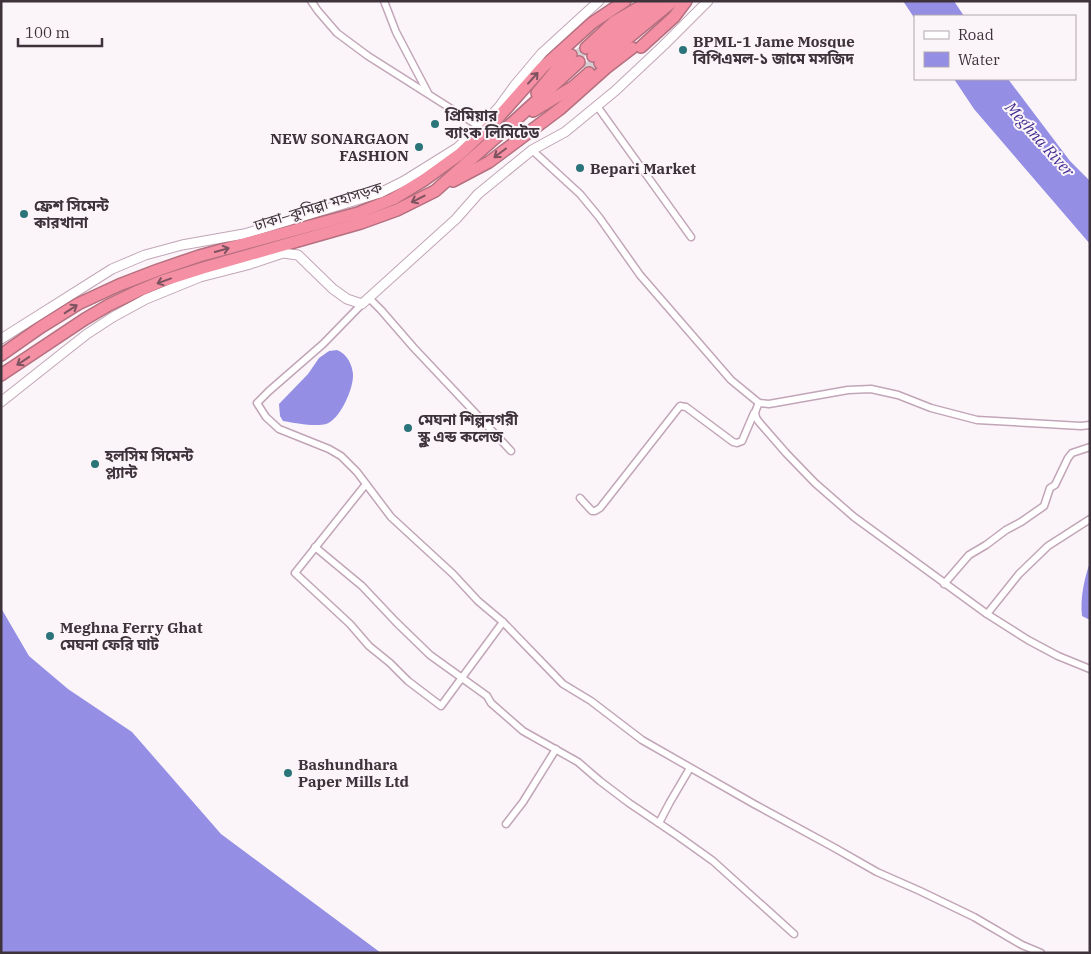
<svg xmlns="http://www.w3.org/2000/svg" width="1091" height="954" font-family="'IBM Plex Serif','Noto Sans Bengali',serif">
  <style>
    .water { fill: #948fe5 }
    .lines { fill: none; stroke-linecap: round; stroke-linejoin: round }
    .highway-tunnel { stroke: #d5ced3; stroke-width: 11; stroke-dasharray: 11 5.5; stroke-linecap: butt }
    .street-casing { stroke: #c2a5b7; stroke-width: 9 }
    .secondary-casing { stroke: #c2a5b7; stroke-width: 11 }
    .highway-casing { stroke: #b56f7f; stroke-width: 14 }
    .street { stroke: #fff; stroke-width: 6 }
    .secondary { stroke: #fff; stroke-width: 9 }
    .highway { stroke: #f48fa4; stroke-width: 11 }
    .oneway { stroke: #7e5360 }
    .poi-dot { fill: #2a747a; stroke: #fbf5f9; stroke-width: 2 }
    .labels { text-anchor: middle; dominant-baseline: central; stroke-width: 4; stroke-linejoin: round; paint-order: stroke }
    .poi-label { font-size: 15px; font-weight: bold; fill: #3f333b; stroke: #fbf5f9; text-anchor: start }
    .street-label { font-size: 15px; fill: #3f333b; stroke: #fbf5f9 }
    .water-label { font-size: 16px; font-style: italic; fill: #402d90; stroke: #fbf5f9 }
  </style>
  <rect width="100%" height="100%" fill="#fbf5f9"/>
  <g class="water">
    <path d="M903,1H954L964,16H915V19Z"/>
    <path d="M954,79H1008L1070,161L1090,181V244L974,109Z"/>
    <path d="M337,350C347,354 352,364 353,374C354,388 340,420 326,424C316,427 294,423 283,421L280,416L279,404L308,374L319,358L329,351Z"/>
    <path d="M1090,562V620L1082,616C1080,598 1084,580 1090,562Z"/>
    <path d="M1,608L29,656L68,689L132,732L221,834L381,953H1Z"/>
  </g>
  <g class="lines">
    <g class="highway-tunnel">
      <path d="M575,58L586,48"/>
      <path d="M586,70L597,60"/>
    </g>
    <defs>
      <g id="street">
        <path d="M311,1L318,11L337,33L368,56L480,127"/>
        <path d="M384,1L396,32L428,93"/>
        <path d="M597,106L691,237"/>
        <path d="M532,150L580,194L599,217L640,275L731,380L759,403L769,404L848,390L871,389L898,395L931,408L977,420L1081,426L1090,425"/>
        <path d="M369,298L381,310L414,348L511,451"/>
        <path d="M362,304L323,344L269,391L257,403L266,417L279,429L329,449L341,456L357,472L391,517L453,574L478,601L503,622L563,684L591,701L642,740L754,804L833,847L877,872L920,891L974,917L1022,945L1041,953"/>
        <path d="M759,403C755,411 753,415 759,422L786,453L815,483L854,517L987,614L1028,640L1058,656L1090,669"/>
        <path d="M366,484L295,573L350,624L369,646L390,663L408,681L441,706L503,622"/>
        <path d="M580,498L592,511H595L600,508L680,406L686,407L733,442L737,443L742,441L754,413"/>
        <path d="M315,547L362,586L396,622L430,655L487,696L491,703L523,731L578,762L600,781L629,803L678,836L713,861L794,934"/>
        <path d="M944,584L969,555L986,545L1006,530L1021,522L1044,506L1050,488L1055,485L1068,458L1072,453L1090,447"/>
        <path d="M987,614L1019,574L1048,546L1090,519"/>
        <path d="M659,823L670,802L690,768"/>
        <path d="M506,824L523,802L556,749"/>
      </g>
      <g id="secondary">
        <path d="M1,339L112,269L145,255L182,245L244,234L380,193L404,181L457,148L480,127L499,107L515,85L542,53L599,1"/>
        <path d="M1,402L64,352L87,334L113,317L146,299L200,277L247,265L283,253L298,255L333,289L347,299L362,304L456,219L478,194L532,150L565,132L615,91L664,45L708,1"/>
      </g>
      <g id="highway">
        <path d="M641,47L674,17L686,1"/>
        <path d="M586,48L614,22L650,1"/>
        <path d="M593,56L621,30L663,1"/>
        <path d="M600,63L628,38L673,1"/>
        <path d="M537,93L556,70L571,55"/>
        <path d="M533,111L573,87L589,73"/>
        <path d="M453,181L489,162L560,109L606,68L632,48"/>
        <path d="M1,355L41,327L78,304L119,285L158,270L199,256L358,213L393,199L424,180L460,154L495,121L542,68L592,23L625,1"/>
        <path d="M1,375L85,319L109,305L138,291L162,281L203,268L361,223L397,210L435,191L510,125L579,62"/>
      </g>
    </defs>
    <use href="#street" class="street-casing"/>
    <use href="#secondary" class="secondary-casing"/>
    <use href="#highway" class="highway-casing"/>
    <use href="#street" class="street"/>
    <use href="#secondary" class="secondary"/>
    <use href="#highway" class="highway"/>
  </g>
  <defs><path id="oneway-shaft" d="M-6 0H5M1.5-3L5.5 0L1.5 3" fill="none" stroke-width="1.6" stroke-linecap="round" stroke-linejoin="round" transform="scale(1.25)"/></defs>
  <g class="oneway">
    <use href="#oneway-shaft" transform="translate(533 78) rotate(-48)"/>
    <use href="#oneway-shaft" transform="translate(500 153) rotate(143)"/>
    <use href="#oneway-shaft" transform="translate(418 199) rotate(153)"/>
    <use href="#oneway-shaft" transform="translate(222 250) rotate(-15)"/>
    <use href="#oneway-shaft" transform="translate(164 281) rotate(160)"/>
    <use href="#oneway-shaft" transform="translate(71 309) rotate(-33)"/>
    <use href="#oneway-shaft" transform="translate(23 361) rotate(146)"/>
  </g>
  <g class="poi-dot">
    <circle cx="683" cy="50" r="5"/>
    <circle cx="435" cy="124" r="5"/>
    <circle cx="419" cy="147" r="5"/>
    <circle cx="580" cy="168" r="5"/>
    <circle cx="24" cy="214" r="5"/>
    <circle cx="408" cy="428" r="5"/>
    <circle cx="95" cy="464" r="5"/>
    <circle cx="50" cy="636" r="5"/>
    <circle cx="288" cy="773" r="5"/>
  </g>
  <g class="labels">
    <g class="poi-label">
      <text x="693" y="41">BPML-1 Jame Mosque<tspan x="693" dy="17">বিপিএমল-১ জামে মসজিদ</tspan></text>
      <text x="445" y="115">প্রিমিয়ার<tspan x="445" dy="17">ব্যাংক লিমিটেড</tspan></text>
      <text x="409" y="138" text-anchor="end">NEW SONARGAON<tspan x="409" dy="17">FASHION</tspan></text>
      <text x="590" y="168">Bepari Market</text>
      <text x="34" y="205">ফ্রেশ সিমেন্ট<tspan x="34" dy="17">কারখানা</tspan></text>
      <text x="418" y="419">মেঘনা শিল্পনগরী<tspan x="418" dy="17">স্কুল এন্ড কলেজ</tspan></text>
      <text x="105" y="455">হলসিম সিমেন্ট<tspan x="105" dy="17">প্ল্যান্ট</tspan></text>
      <text x="60" y="627">Meghna Ferry Ghat<tspan x="60" dy="17">মেঘনা ফেরি ঘাট</tspan></text>
      <text x="298" y="764">Bashundhara<tspan x="298" dy="17">Paper Mills Ltd</tspan></text>
    </g>
    <g class="street-label">
      <text transform="translate(318 206) rotate(-17)">ঢাকা–কুমিল্লা মহাসড়ক</text>
    </g>
    <g class="water-label">
      <text transform="translate(1040 139) rotate(48)">Meghna River</text>
    </g>
  </g>
  <rect width="1091" height="954" fill="none" stroke="#3f333b" stroke-width="5"/>
  <rect x="914" y="15" width="162" height="65" fill="#fbf5f9" stroke="#b0a7ad"/>
  <rect x="924" y="31" width="25" height="8" fill="#ffffff" stroke="#b0a7ad"/>
  <text x="958" y="40" font-size="15" fill="#3f333b">Road</text>
  <rect x="924" y="52" width="25" height="15" fill="#948fe5" stroke="#b0a7ad"/>
  <text x="958" y="65" font-size="15" fill="#3f333b">Water</text>
  <path d="M18 38v8h84v-8" fill="none" stroke="#3f333b" stroke-width="2.5"/>
  <text x="25" y="38" font-size="15" fill="#3f333b" stroke="#fbf5f9" stroke-width="4" paint-order="stroke">100 m</text>
</svg>
